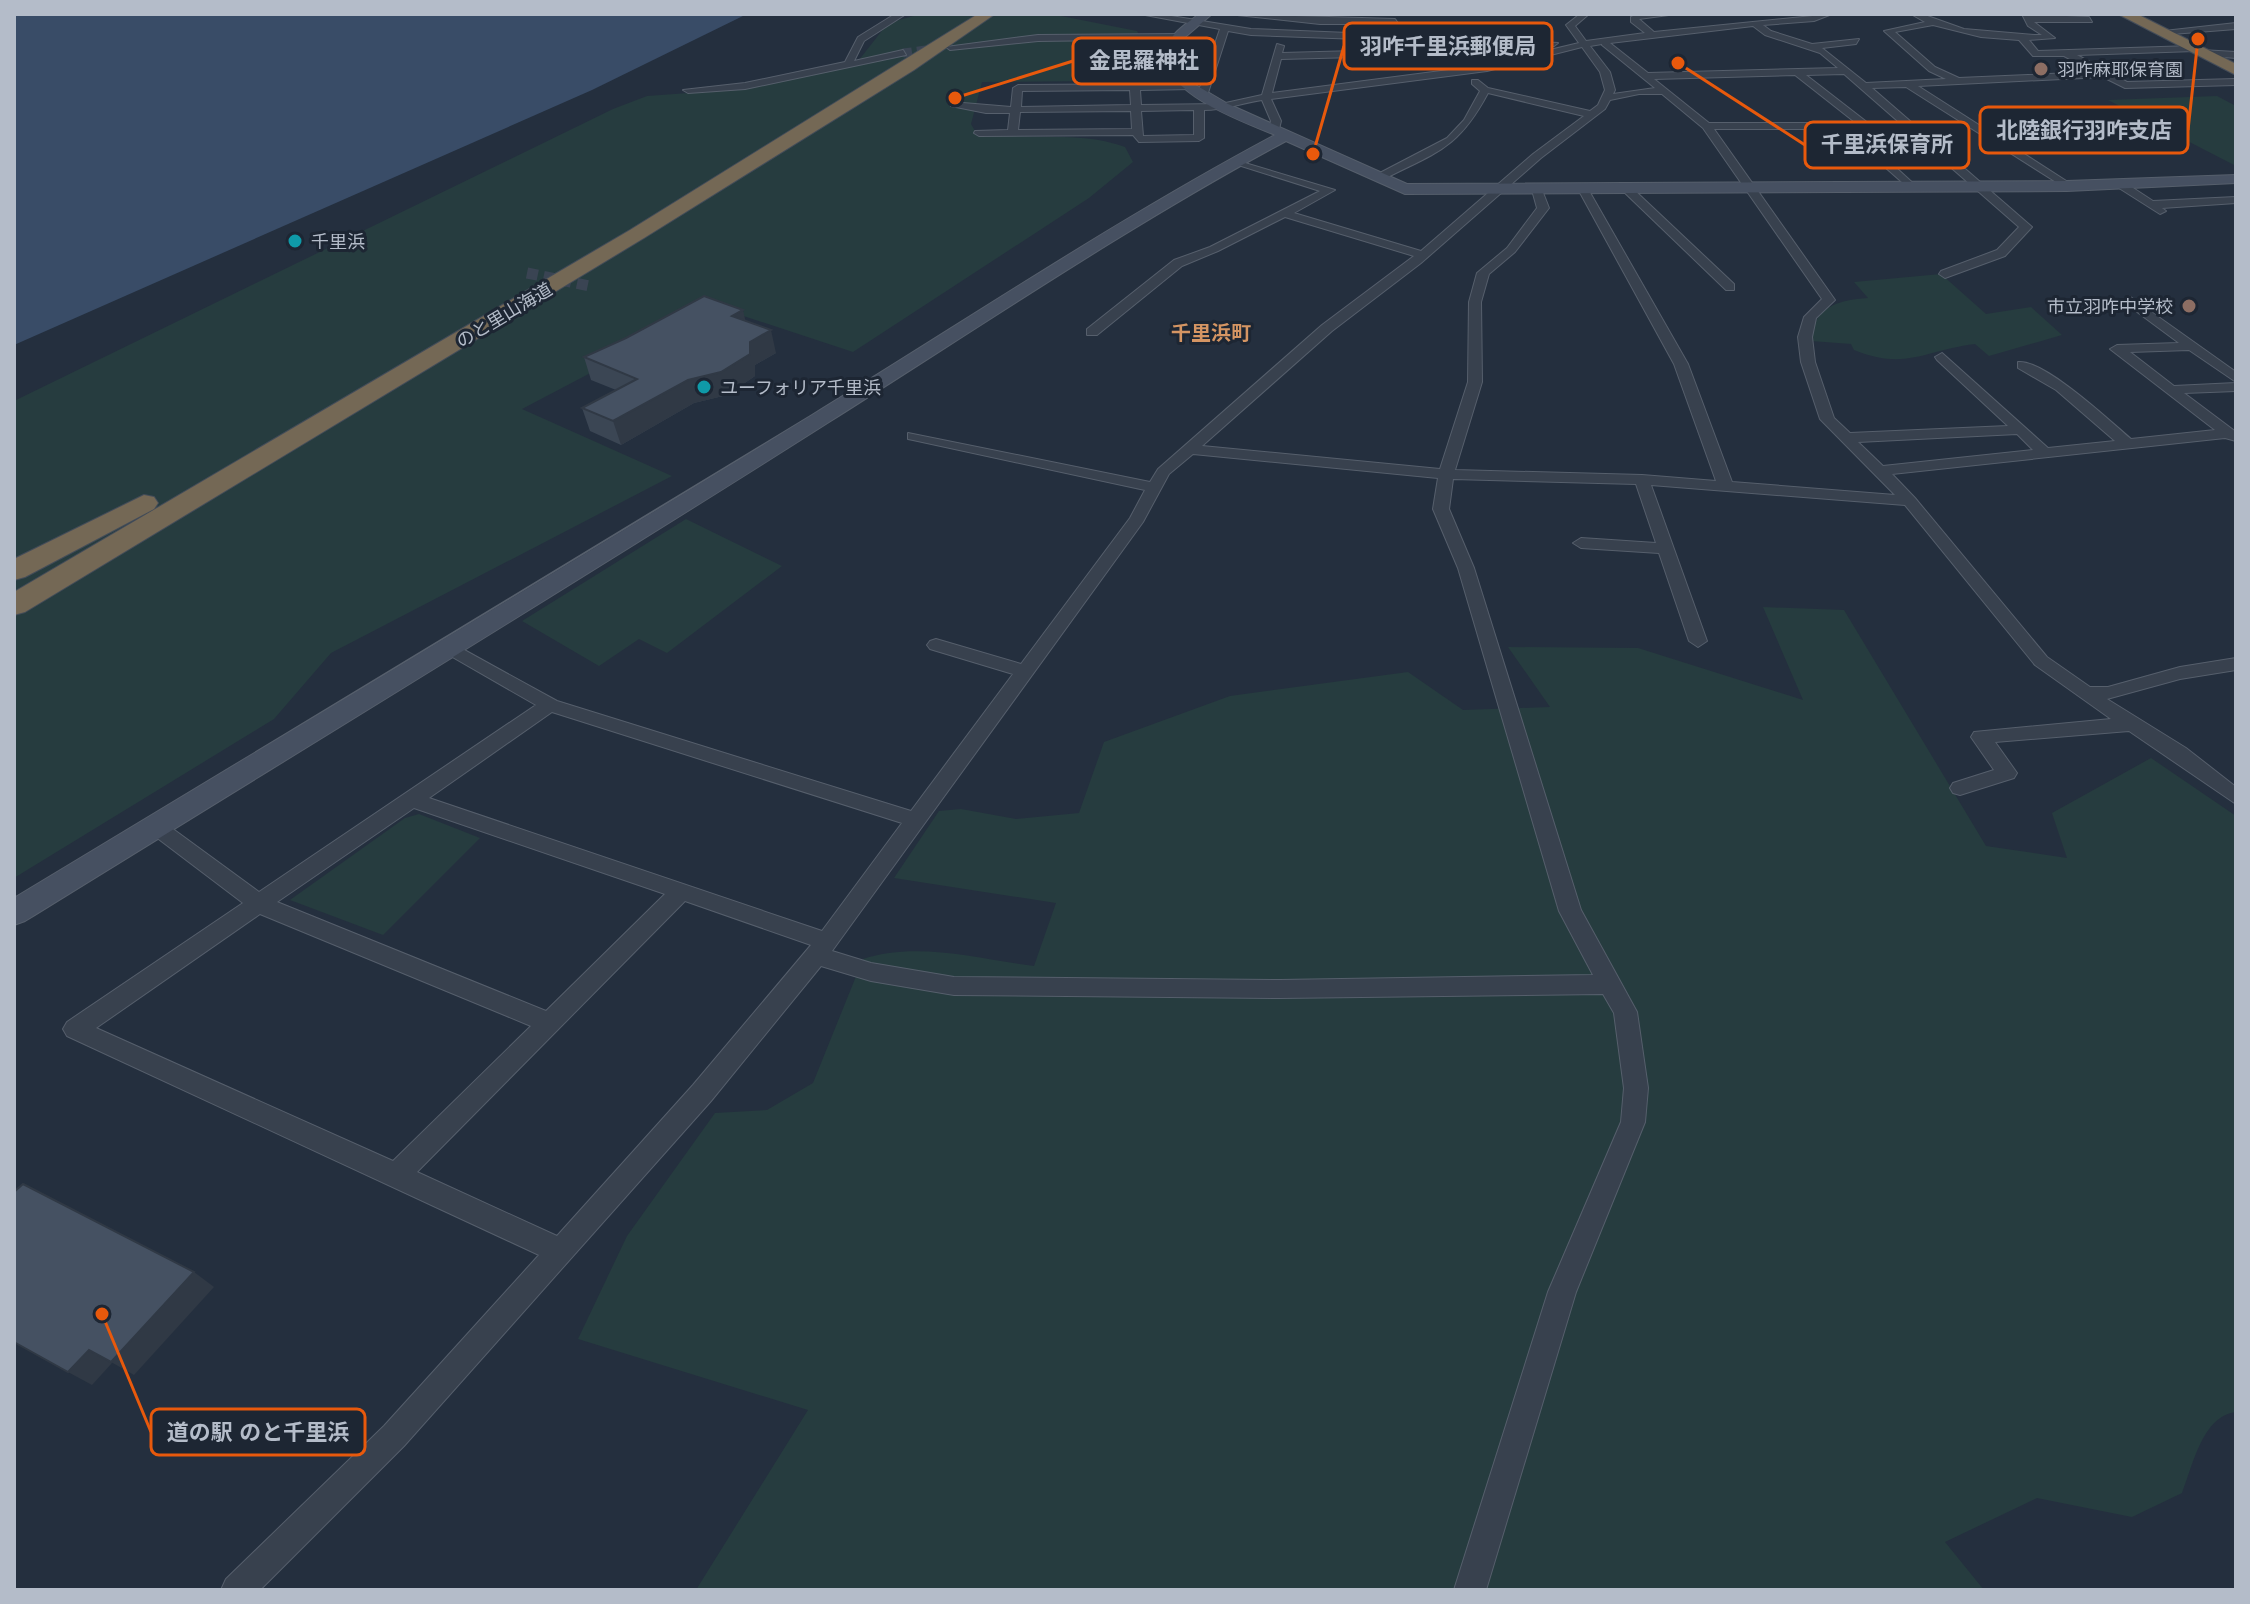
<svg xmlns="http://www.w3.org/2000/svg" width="2250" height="1604" font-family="'Work Sans','Noto Sans JP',sans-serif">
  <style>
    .green { fill: #263c3f }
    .water { fill: #394c67 }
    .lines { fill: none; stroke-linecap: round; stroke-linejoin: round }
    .street-tunnel-far1 { stroke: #3a4453; stroke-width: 9; stroke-dasharray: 9 5; stroke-linecap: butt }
    .street-tunnel { stroke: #3a4453; stroke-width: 11; stroke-dasharray: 11 6; stroke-linecap: butt }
    .street-casing { stroke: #565f6c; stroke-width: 2 }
    .secondary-casing { stroke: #565f6c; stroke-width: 2 }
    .highway-casing { stroke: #434c59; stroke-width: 2 }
    .street { fill: #38414e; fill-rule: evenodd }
    .secondary { fill: #465061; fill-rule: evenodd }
    .highway { fill: #746855; fill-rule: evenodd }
    .wall { fill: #3b4654 }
    .shaded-wall { fill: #303945 }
    .building { fill: #455162; stroke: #303945; stroke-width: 2 }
    .education-dot { fill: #8d6e63; stroke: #1d2633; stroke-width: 3 }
    .culture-dot { fill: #0f9aa8; stroke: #1d2633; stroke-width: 3 }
    .labels { text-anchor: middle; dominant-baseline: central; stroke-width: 6; stroke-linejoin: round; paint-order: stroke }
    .far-poi-label { font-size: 18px; fill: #b4bcc9; stroke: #1d2633; text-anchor: start }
    .far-street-label { font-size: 18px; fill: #b4bcc9; stroke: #1d2633 }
    .far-quarter-label { font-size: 20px; font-weight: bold; fill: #d59563; stroke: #1d2633 }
    .leader { fill: none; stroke: #e8590c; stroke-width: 3 }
    .callout-dot { fill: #e8590c; stroke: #1d2633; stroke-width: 3 }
    .callout { fill: #1d2633; stroke: #e8590c; stroke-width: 3 }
    .callout-label { font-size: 22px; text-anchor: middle; font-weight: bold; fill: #b4bcc9 }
  </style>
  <rect width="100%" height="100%" fill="#242f3e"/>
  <g class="green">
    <path d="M921,14H1051L1137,31L1150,54L1146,64C1127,71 1107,69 1091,81L982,82L971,124L975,131C1025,143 1077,129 1125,147L1133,162L1089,198L853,352L716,307L522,409L672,476L331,653L274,719L14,878V401L613,109L647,96L730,90L855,65L888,23Z"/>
    <path d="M2217,96L2236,106V166L2108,100Z"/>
    <path d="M1941,274L1986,314L2031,307L2062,335L1989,356L1975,344C1926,350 1905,371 1854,350L1851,344L1811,341C1813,307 1838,300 1868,298L1854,282Z"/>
    <path d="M686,519L782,566L667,653L639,639L599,666L522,621Z"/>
    <path d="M1763,607L1844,610L1986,846L2067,858L2052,813L2151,758L2236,816V1412C2202,1416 2193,1466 2182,1493L2132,1517L2037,1498L1945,1542L1984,1590H696L808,1410L578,1339L627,1236L715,1113L767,1110L813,1083L863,959C917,941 979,959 1034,966L1056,903L894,878L939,811L961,809L1016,819L1079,813L1104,742L1230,696L1408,672L1463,710L1550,707L1508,647L1638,648L1803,700Z"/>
    <path d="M419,814L480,838L383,935L290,900L405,818Z"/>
  </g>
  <path class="water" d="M14,14H747L592,90L14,345Z"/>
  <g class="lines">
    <path class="street-tunnel-far1" d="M903,53L942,48"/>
    <path class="street-tunnel" d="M527,273L590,286"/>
    <defs>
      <g id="street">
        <path d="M895,14H906L864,41L854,61L903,50L906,55L745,89L688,93L683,90L745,83L845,62L858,37Z"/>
        <path d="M1140,14H1159L1251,29L1397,35L1392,24H1320L1228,14L1395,19L1406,35L1558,43L1554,46L1251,35L1228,31L1207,96L1202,99L1197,96L1220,29Z"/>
        <path d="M1580,14H1589L1575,26L1586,41L1645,33L1631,22V17L1635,15L1676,14L1639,19L1654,32L1832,14L1814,21L1763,25L1771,31L1812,44L1859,39L1856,44L1822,48L1866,83L1946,79L1929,71L1884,31L1925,22L1911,14H1922L1964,29L2034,35H2042L2028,26L2022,14L2089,17L2092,22H2034L2055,38L2029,40L2038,51L2192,46L2195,51L2077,55L2127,82L2236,79V85L2125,88L2103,77L1918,86L2071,184L2072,186L2067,189L1906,87L1872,88L2032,227L2005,256L1945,278L1939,274L1941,271L1997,250L2019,227L1907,129H1854L1916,186L1917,188L1912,191L1842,129H1714L1835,300L1816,318L1812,337L1815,362L1834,418L1850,433L2008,426L1937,360L1935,357L1942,353L2048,448L2115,441L2056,390L2018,368V362C2044,359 2110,421 2131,439L2215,430L2110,349L2117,345L2179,343L2125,303L2123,300L2129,296L2236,372V382L2189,350L2130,352L2174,386L2236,383V391L2184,393L2236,432V441L2225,438L1892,474L1915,498L2047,657L2090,687H2108L2180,667L2236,658V670L2180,679L2107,699L2186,748L2236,787V804L2129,731L1995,742L2017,773L2014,778L1960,795L1953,793L1950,788L1953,783L1994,770L1971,737L1974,732L2111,719L2035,665L1905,505L1651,485L1707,641L1698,647L1689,641L1659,553L1581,548L1573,543L1581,538L1656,543L1636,484L1453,479L1449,509L1474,568L1581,910L1637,1012L1648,1088L1645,1122L1576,1292L1486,1590H1454L1548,1292L1621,1122L1624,1088L1614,1013L1603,994L1280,998L954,995L871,981L821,966L711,1101L404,1446L260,1590H221L226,1579L384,1426L539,1255L67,1036L63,1029L67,1022L243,903L148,831L145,826L148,821H162L259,892L536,705L442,651L439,647L442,643L448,641L557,701L911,811L1013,674L930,649L927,645L930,641L936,639L1021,664L1130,518L1145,490L913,440L908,439V433L1150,482L1158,469L1322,325L1414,256L1285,217L1218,251L1182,266L1097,335H1087V329L1174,260L1210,247L1320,191L1235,164V160L1335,190L1294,213L1421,251L1533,154L1584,116L1488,93C1458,149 1437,152 1384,179H1376V175L1447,138L1464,120L1480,91L1472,84V80H1478L1488,88L1590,111L1598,105L1605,90L1600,72L1582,47L1487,71L1271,99L1281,121L1279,129L1274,132L1269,129L1271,121L1262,100C1242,103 1224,110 1204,110V138L1199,141L1139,142L1133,135L979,136L974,133L975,131L1008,130L1010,113H986L951,106V102L1011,107L1013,88L1018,85L1189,84L1192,89L1140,90L1141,105L1221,104L1262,95L1277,44L1284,46L1282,53L1431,49L1435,52L1431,55L1281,59L1272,93L1487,65L1579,43L1566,25ZM1933,25L1981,37L2019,40L2033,56H2064L2094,72L1959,78L1935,67L1895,32ZM1753,26L1765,35L1820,53L1838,68L1648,73L1610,43ZM1602,44V45L1655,88L1613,94L1615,90L1610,72L1590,46ZM1844,74L1900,123H1868L1806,75ZM1795,75L1856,123H1709L1654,79ZM1130,90L1131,105L1021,107L1022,91ZM1639,94H1662L1703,128L1822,299L1804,317L1798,337L1801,362L1820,419L1895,495L1732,482L1688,364L1588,189L1583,186L1578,189L1674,364L1716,481L1642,475L1455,470L1482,382L1481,302L1489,274L1515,252L1549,208L1542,190L1537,187L1532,190L1537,208L1507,248L1477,273L1469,302L1468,382L1440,469L1202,446L1332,331L1421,263L1541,158L1605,109L1610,100ZM1194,110V135L1143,136L1141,111ZM1131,111L1132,129L1018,130L1020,112ZM2017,434L2033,450L1883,466L1858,442ZM1193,454L1438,478L1433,509L1458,568L1559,911L1593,975L1280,980L954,977L871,963L832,951L1143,522L1169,474ZM552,712L902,823L822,931L429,798ZM414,808L665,894L546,1011L277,902ZM685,901L811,945L693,1085L557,1236L417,1172ZM260,914L531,1026L393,1161L96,1028Z"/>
        <path d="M2236,23V29L2159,35L2155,32Z"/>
        <path d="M1182,34L1179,39L1038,41L950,50L946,47L1038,35Z"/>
        <path d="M2201,50L2236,52V58L2198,55Z"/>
        <path d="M2119,184H2127L2153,201L2236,197V203L2162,208L2166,211L2160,214L2119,188Z"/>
        <path d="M1623,187H1631L1734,284V290H1726L1623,191Z"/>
      </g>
      <path id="secondary" d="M1199,14H1212L1184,38L1179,47L1180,68L1194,84L1228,104L1407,184L2067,181L2236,175V183L2067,191L1405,194L1286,141C1128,226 981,326 829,422C563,591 293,755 25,921L14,925V898C280,737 547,578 812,415C967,320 1114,221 1275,135C1243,121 1152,91 1168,45C1173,31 1188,23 1199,14Z"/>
      <g id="highway">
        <path d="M978,14H995L914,70L644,238L25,612L14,615V592L630,230Z"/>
        <path d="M2118,14H2137L2236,64V75Z"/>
        <path d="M144,495L154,497L158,503L154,509L25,577L14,580V559Z"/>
      </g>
    </defs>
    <use href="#street" class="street-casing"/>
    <use href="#secondary" class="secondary-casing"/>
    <use href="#highway" class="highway-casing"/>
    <use href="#street" class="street"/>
    <use href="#secondary" class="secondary"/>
    <use href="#highway" class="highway"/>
  </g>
  <path class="wall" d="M746,321L776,353L755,365V376L727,395L694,403L621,445L590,431L582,408L616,390L591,380L584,357Z"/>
  <g class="shaded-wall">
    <path d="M743,310L748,332L732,316Z"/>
    <path d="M771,330L776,353L755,365V376L727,395L694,403L621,445L613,421Z"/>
    <path d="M194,1272L214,1287L134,1375L111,1362Z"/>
    <path d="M89,1350L112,1363L92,1385L68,1372Z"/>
  </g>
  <g class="building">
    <path d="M704,296L743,310L732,316L771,330L750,342V354L721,372L688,380L613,421L582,408L637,379L584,357L626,338Z"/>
    <path d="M23,1184L194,1272L111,1362L89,1350L68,1372L14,1342V1192Z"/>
  </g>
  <g class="education-dot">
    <circle cx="2041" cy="69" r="8"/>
    <circle cx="2189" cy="306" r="8"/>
  </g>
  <g class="culture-dot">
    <circle cx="295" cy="241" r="8"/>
    <circle cx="704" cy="387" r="8"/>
  </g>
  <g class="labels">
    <g class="far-poi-label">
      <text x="2057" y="69">羽咋麻耶保育園</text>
      <text x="311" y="241">千里浜</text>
      <text x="2173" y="306" text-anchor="end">市立羽咋中学校</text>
      <text x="720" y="387">ユーフォリア千里浜</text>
    </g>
    <g class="far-street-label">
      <text transform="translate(504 315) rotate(-31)">のと里山海道</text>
    </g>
    <g class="far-quarter-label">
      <text x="1211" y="333">千里浜町</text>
    </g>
  </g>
  <path class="leader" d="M1313 154L1344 46M955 98L1073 61M2198 39L2188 130M1678 63L1805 145M102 1314L151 1432"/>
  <g class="callout-dot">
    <circle cx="1313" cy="154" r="8"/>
    <circle cx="955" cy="98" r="8"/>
    <circle cx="2198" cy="39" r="8"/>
    <circle cx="1678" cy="63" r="8"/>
    <circle cx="102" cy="1314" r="8"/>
  </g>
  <g class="callout">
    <rect x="1344" y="23" width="208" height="46" rx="8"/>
    <rect x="1073" y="38" width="142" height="46" rx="8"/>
    <rect x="1980" y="107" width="208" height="46" rx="8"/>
    <rect x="1805" y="122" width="164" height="46" rx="8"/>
    <rect x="151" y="1409" width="214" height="46" rx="8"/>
  </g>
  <g class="callout-label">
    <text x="1448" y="54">羽咋千里浜郵便局</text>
    <text x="1144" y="68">金毘羅神社</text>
    <text x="2084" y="138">北陸銀行羽咋支店</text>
    <text x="1887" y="152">千里浜保育所</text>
    <text x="258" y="1440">道の駅 のと千里浜</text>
  </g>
  <rect width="2250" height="1604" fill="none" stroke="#b4bcc9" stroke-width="32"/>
</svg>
